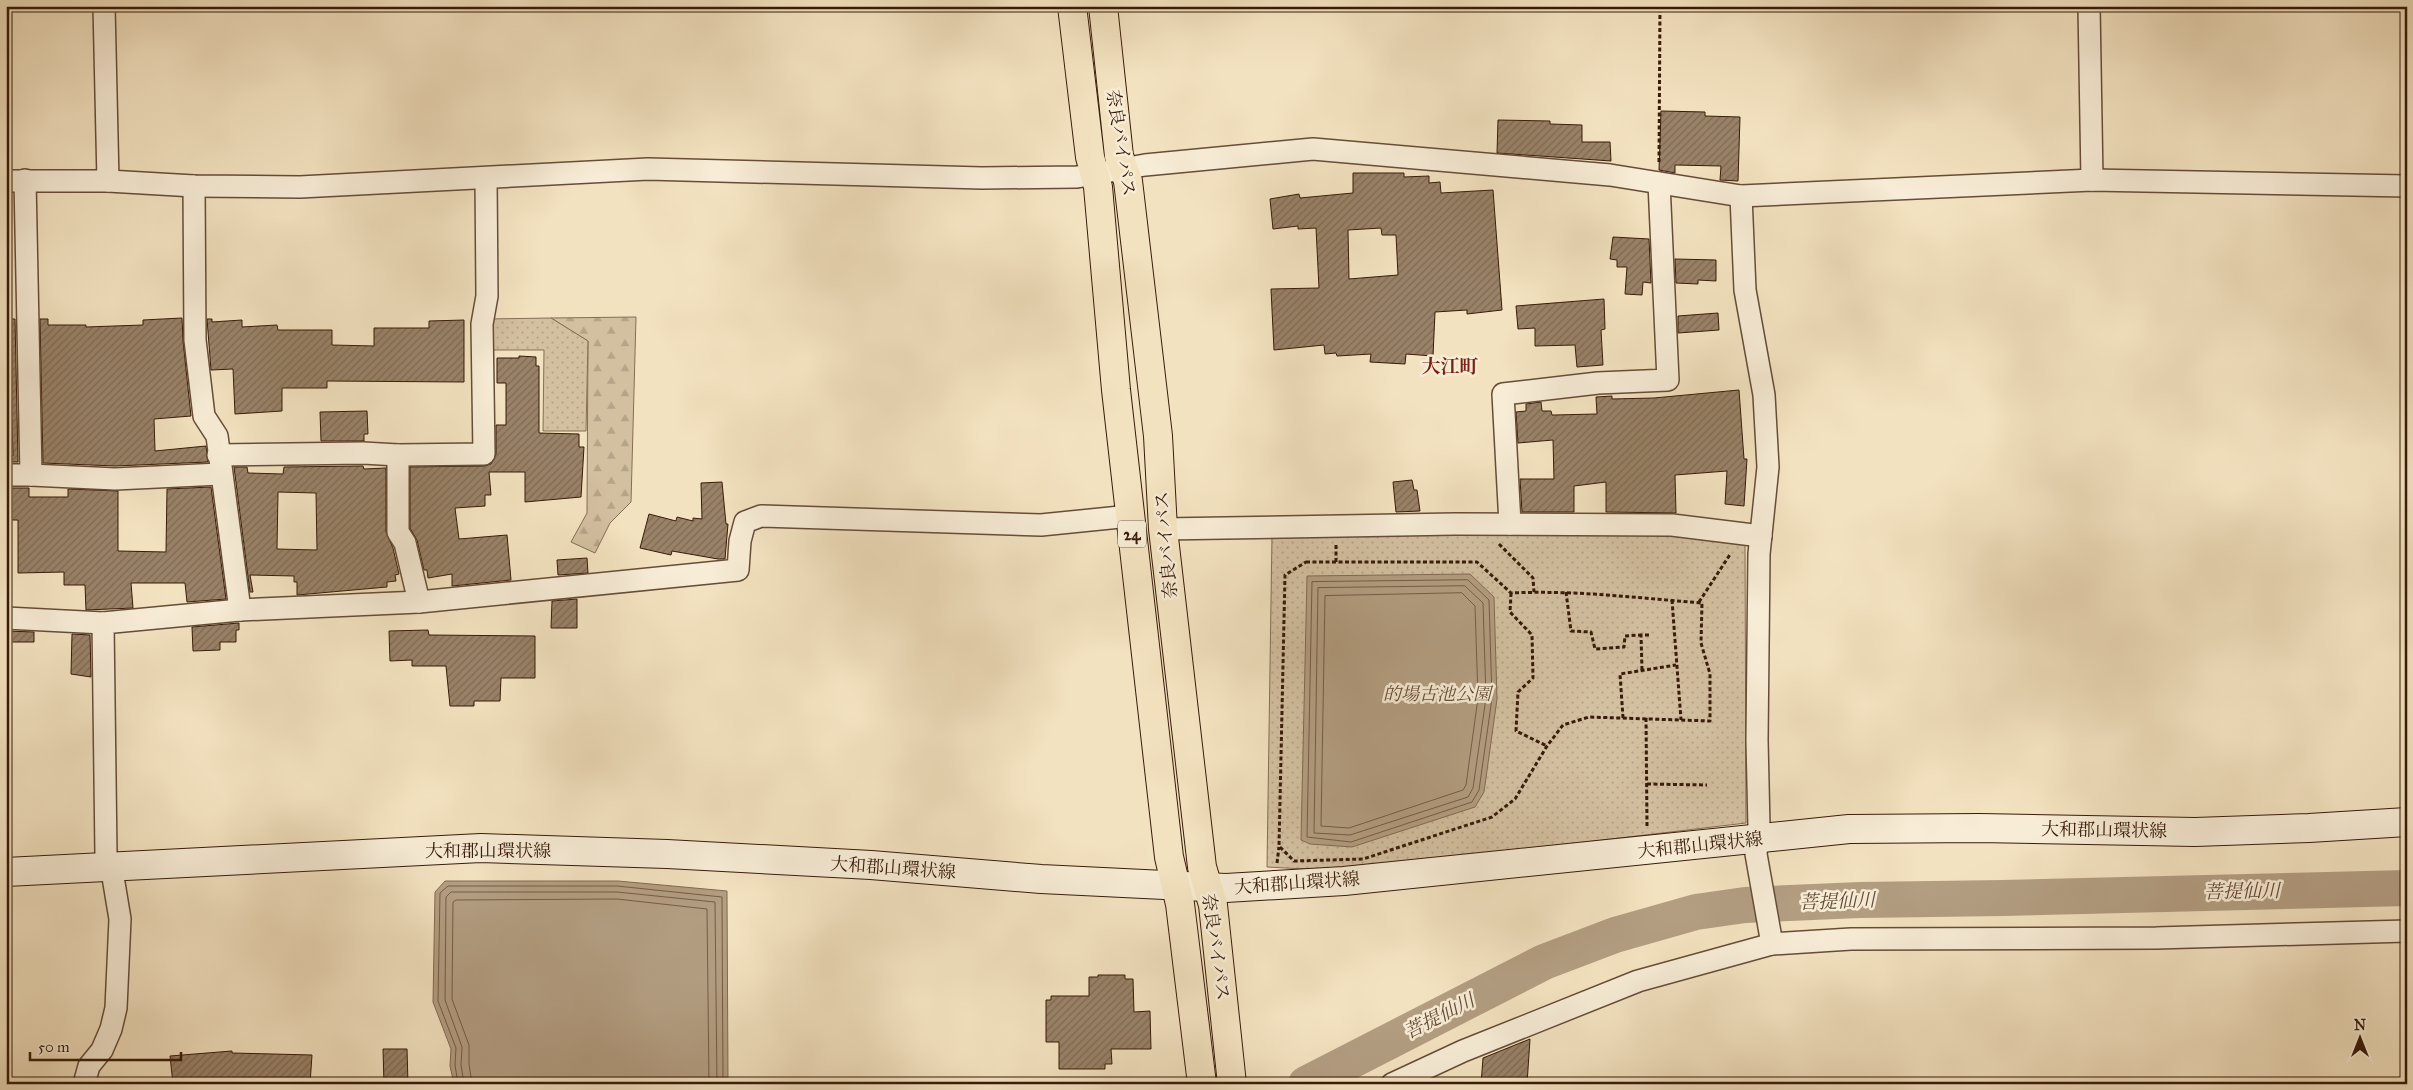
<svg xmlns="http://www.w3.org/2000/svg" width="2413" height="1090" font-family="'IM FELL Great Primer','Noto Serif JP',serif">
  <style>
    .forest { fill: url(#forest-firs); stroke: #856e55 }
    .park { fill: url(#park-dots); stroke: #856e55 }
    .water { fill: #b39e82; stroke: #816a52 }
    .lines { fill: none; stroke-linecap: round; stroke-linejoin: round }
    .shore { stroke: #755c46; stroke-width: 1 }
    .river { stroke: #b39e82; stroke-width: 36 }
    .building { fill: url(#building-hatch); stroke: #371b09; fill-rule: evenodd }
    .minor-casing { stroke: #664d37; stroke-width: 24 }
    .secondary-casing { stroke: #371b09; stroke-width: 30 }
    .trunk-casing { stroke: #371b09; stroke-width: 30 }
    .path { stroke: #371b09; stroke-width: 3; stroke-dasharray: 4 2.5; stroke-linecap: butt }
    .minor { stroke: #f7ecd6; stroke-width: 21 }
    .secondary { stroke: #f7ecd6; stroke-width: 28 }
    .trunk { stroke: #f3e2c0; stroke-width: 28 }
    .labels { text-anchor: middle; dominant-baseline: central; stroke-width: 5; stroke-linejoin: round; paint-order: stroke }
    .shield { fill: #f7ecd6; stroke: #715a46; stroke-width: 1 }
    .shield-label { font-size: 16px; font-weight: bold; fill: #371b09 }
    .street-label { font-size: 18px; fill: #371b09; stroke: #f7ecd6 }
    .park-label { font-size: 18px; font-style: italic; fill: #664d37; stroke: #f7ecd6 }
    .neighbourhood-label { font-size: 19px; font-weight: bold; fill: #7a1f14; stroke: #f7ecd6 }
    .water-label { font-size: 19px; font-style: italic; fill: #624933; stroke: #f7ecd6 }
  </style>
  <defs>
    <pattern id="forest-firs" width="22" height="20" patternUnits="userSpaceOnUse" patternTransform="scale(1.25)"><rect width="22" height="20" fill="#d3c0a1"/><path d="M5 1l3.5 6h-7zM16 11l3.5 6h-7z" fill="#b6a489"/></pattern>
    <pattern id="park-dots" width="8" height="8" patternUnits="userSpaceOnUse" patternTransform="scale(1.25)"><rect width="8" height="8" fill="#d3c0a1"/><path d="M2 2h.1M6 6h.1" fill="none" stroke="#b6a489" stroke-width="1.8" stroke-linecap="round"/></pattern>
    <pattern id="building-hatch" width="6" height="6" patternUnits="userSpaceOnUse" patternTransform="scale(1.25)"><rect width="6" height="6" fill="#998268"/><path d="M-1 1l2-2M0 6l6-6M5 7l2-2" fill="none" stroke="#7e6a54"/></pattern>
  </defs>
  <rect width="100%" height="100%" fill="#f3e2c0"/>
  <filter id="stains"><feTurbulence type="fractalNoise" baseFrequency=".004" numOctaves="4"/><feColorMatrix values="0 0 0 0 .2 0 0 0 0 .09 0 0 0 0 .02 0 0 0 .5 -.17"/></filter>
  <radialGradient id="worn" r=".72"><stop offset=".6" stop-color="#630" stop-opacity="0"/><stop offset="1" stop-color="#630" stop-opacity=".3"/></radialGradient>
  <path class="forest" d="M636,317L631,502L610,523L595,553L571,542L587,513L588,341L551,318Z"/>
  <g class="park">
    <path d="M551,318L588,341L586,431H543L544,350H485L486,319Z"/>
    <path d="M1675,532L1745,545L1746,823L1343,871L1267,867L1272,535Z"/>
  </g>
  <g class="water">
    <path d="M1470,574L1494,597L1497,699L1484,792L1475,807L1352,847L1310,844L1301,840L1307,576Z"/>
    <path d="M445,881H618L727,891L728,1084H454L450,1066L451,1049L433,1002L435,892Z"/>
  </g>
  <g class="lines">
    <g class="shore">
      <path d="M1468,580L1489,600L1492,698L1479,790L1472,802L1351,842L1307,837L1312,582Z"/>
      <path d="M1465,586L1483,603L1486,698L1473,788L1468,797L1350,835L1314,833L1318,588Z"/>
      <path d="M1462,593L1475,606L1478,698L1466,785L1463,790L1349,828L1321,826L1325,596Z"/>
      <path d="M458,1084L455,1065L456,1048L438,1001L440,893L448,886H617L722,897L723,1084"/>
      <path d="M464,1084L461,1065L462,1047L445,1000L446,897L451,892H617L715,902L717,1084"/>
      <path d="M472,1084L469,1064V1045L452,999L453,902L456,900L617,899L707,909L709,1084"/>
    </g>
    <path class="river" d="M1306,1084L1544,962L1615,935L1696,912L1745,905L1860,900L2003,898L2407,888"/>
  </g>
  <g class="building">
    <path d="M1661,111L1705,112V116L1740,117L1738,181L1720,180L1721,166L1675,165V173L1659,170Z"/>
    <path d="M1498,120L1550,121V124L1582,125V142H1610L1611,161L1497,153Z"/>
    <path d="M1353,173H1404V177L1429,176V183L1440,182L1441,193L1493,190L1502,310L1467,314V310L1435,312L1433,356L1406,354L1405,364L1370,362L1371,354L1337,356L1336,353L1325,354L1324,345L1274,350L1271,289L1319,288L1316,228L1298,229V226L1273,229L1270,199L1299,194L1300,198L1353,193ZM1381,228L1382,235H1396L1398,275L1349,279L1348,230Z"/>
    <path d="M1613,237L1649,239L1651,283L1643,282L1642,295L1625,294L1627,267H1617V260L1610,259Z"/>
    <path d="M1675,259L1716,260V281L1698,280V284L1676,283Z"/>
    <path d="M1604,299L1605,329L1601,330L1603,365L1577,367L1575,345L1535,346V328L1518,329L1516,306Z"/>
    <path d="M1718,313L1719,330L1678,333V316Z"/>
    <path d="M182,318L183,341L191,416L154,419L155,451L206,446L208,462L115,466L43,463L40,319H48V325H86V327L143,325V320Z"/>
    <path d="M6,319H15L18,462H6V456H13L12,419H6Z"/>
    <path d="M207,319H212V322L242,320V327L277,325L278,330H332V345L374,346V328H429V321L464,320V382L327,381V388H282V411L235,414L233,369L211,370Z"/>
    <path d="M519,356L536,357V366H539V433L579,434V447H584L581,497L525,502V472H489L491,495H485V506L455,508L459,539L507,535L511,580L452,586V574L428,578L427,570H424L417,540L410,528V467L484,466L491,464L496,454V425H506V383H497V358H519Z"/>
    <path d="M1739,390L1744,459H1747L1744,506L1725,504L1727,471L1675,475L1676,513L1606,512V482L1574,486V512H1522L1520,479H1554L1553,440L1518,443L1516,412L1526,411V404L1541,402L1542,411H1551L1552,415H1554L1597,414L1596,397L1612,396V399L1654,398Z"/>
    <path d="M367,411L368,434H364V441H321L320,412Z"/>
    <path d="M363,466L364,469L386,468V532L393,548L399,574L395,575L396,581L387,582V587L297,595V582H294V576L250,575L253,592H250L234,467H247L248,473L283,474L284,467ZM278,492L316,493L317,550L277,549Z"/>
    <path d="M1412,480L1414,490H1417L1420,511L1396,512L1393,482Z"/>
    <path d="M722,482L726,524H728L725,559H718L672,551L671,555L640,548L649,514L676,521L677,517L693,521V518L702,519L701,483Z"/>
    <path d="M211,487L226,599L187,602L185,583H131L133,608L86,610L85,585H64V572L18,573V520H6V488H29V497H68V489L118,491V551L166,552L167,489Z"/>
    <path d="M587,558L588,573L558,575L557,560Z"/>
    <path d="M577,599V628H551L552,601Z"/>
    <path d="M239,623V630H236V642H220V650L193,651L192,627Z"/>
    <path d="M428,630L429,635L535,636V678H501L500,701H474V706H450L446,666H412V660L390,661L389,631Z"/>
    <path d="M6,631L34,632V642H6Z"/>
    <path d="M72,634L90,635L91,677L71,674Z"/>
    <path d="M1098,975H1125V979H1133L1134,1012L1150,1011L1151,1049H1111L1112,1064H1105V1069H1059V1042H1046V1000H1051V996H1089V977H1098Z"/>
    <path d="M1530,1039L1527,1084H1481L1483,1058Z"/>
    <path d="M383,1049H407L408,1084H384Z"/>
    <path d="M232,1051V1053L312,1055L310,1084H223V1081L173,1084L170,1056Z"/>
  </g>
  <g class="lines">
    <defs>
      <g id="minor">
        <path d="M104,6L108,181"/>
        <path d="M2089,6L2092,180"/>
        <path d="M25,180L31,475L115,479L220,474"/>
        <path d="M6,181H108L194,186L300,187L648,169L982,178L1077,177L1145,165L1313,149L1610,175L1741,196L2092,180L2407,186"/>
        <path d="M194,186L195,340L204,416L217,436L240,610"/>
        <path d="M1741,196L1745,290L1764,395L1768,467L1759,554L1757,740L1759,827L1756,854L1772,944"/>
        <path d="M218,455L363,453L398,455L484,454L482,324L487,296L486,178"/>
        <path d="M398,455V532L405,543L419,602"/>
        <path d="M6,475H31"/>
        <path d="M1510,524L1503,394L1598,383L1668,380L1659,183"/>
        <path d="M1163,529L1455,524L1672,525L1761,536"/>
        <path d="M6,618L103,623"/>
        <path d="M84,1084L89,1066L102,1050L111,1029L116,1008L120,919L113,877L106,855L103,623L240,610L419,602L738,570L740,541L745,522L761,516L1041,525L1130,516"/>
        <path d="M1392,1084L1463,1051L1638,981L1772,944L1851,939L2156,938L2407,931"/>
      </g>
      <path id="secondary" d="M6,872L481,848L667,854L871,865L1041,879L1226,888L1344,881L1849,829L1979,828L2195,832L2309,828L2407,822"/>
      <g id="trunk">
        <path d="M1072,6L1090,157L1098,187L1116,390L1169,857L1180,904L1202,1084"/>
        <path d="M1103,6L1119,156L1128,181L1158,436L1163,529L1202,867L1213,905L1232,1084"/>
      </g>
    </defs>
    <use href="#minor" class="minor-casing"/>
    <use href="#secondary" class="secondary-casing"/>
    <use href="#trunk" class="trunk-casing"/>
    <g class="path">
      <path d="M1659,162L1660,6"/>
      <path d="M1499,544L1533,578L1534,592"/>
      <path d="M1336,545V562"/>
      <path d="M1306,562H1477L1511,593C1576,590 1638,598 1702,603L1701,643L1710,674V721L1589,717L1563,725L1547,746L1515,799L1492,817L1363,859L1294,861L1279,846L1285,575Z"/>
      <path d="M1566,592L1571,631L1591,632L1595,649L1624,647L1625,636L1641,635"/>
      <path d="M1511,593L1510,612L1532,635L1533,678L1518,692L1516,731L1547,746"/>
      <path d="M1672,600L1681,720"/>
      <path d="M1699,602L1731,553"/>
      <path d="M1642,670L1641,635H1650"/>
      <path d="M1623,718L1620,674L1676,665"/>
      <path d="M1646,718L1647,826"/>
      <path d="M1647,784L1707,785"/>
      <path d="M1277,863L1279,847"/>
    </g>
    <use href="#minor" class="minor"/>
    <use href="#secondary" class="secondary"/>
    <use href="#trunk" class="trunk"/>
  </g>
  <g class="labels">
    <rect class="shield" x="1118" y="520.5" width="28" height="27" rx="4"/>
    <g class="shield-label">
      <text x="1132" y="534">24</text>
    </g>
    <g class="street-label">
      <text transform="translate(1121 143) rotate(81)">奈良バイパス</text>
      <text transform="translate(1166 545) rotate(-95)">奈良バイパス</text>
      <text transform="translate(2104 830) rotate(1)">大和郡山環状線</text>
      <text transform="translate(1700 845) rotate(-6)">大和郡山環状線</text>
      <text x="488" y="851">大和郡山環状線</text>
      <text transform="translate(893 868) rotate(4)">大和郡山環状線</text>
      <text transform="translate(1297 883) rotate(-4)">大和郡山環状線</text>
      <text transform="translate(1216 947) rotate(82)">奈良バイパス</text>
    </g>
    <g class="park-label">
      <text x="1437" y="694">的場古池公園</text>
    </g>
    <g class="neighbourhood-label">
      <text x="1450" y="366">大江町</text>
    </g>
    <g class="water-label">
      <text transform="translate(2242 891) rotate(-1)">菩提仙川</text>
      <text transform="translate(1837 901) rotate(-2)">菩提仙川</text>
      <text transform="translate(1439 1016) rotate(-27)">菩提仙川</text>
    </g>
  </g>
  <rect width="2413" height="1090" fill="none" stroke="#f3e2c0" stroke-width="25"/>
  <rect x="8" y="8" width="2398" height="1075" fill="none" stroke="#371b09" stroke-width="2.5"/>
  <rect x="12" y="12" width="2388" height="1065" fill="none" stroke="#371b09"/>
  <g transform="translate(2360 1038)" stroke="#f7ecd6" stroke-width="4" paint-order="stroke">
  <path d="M0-4L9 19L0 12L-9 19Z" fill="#371b09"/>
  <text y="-8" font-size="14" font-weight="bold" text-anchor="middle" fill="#371b09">N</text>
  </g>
  <path d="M30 1052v8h151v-8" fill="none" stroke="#371b09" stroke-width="2.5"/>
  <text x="38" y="1052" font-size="15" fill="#371b09" stroke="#f7ecd6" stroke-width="4" paint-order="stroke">50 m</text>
  <rect width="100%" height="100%" filter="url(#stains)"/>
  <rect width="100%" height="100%" fill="url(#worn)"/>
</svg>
